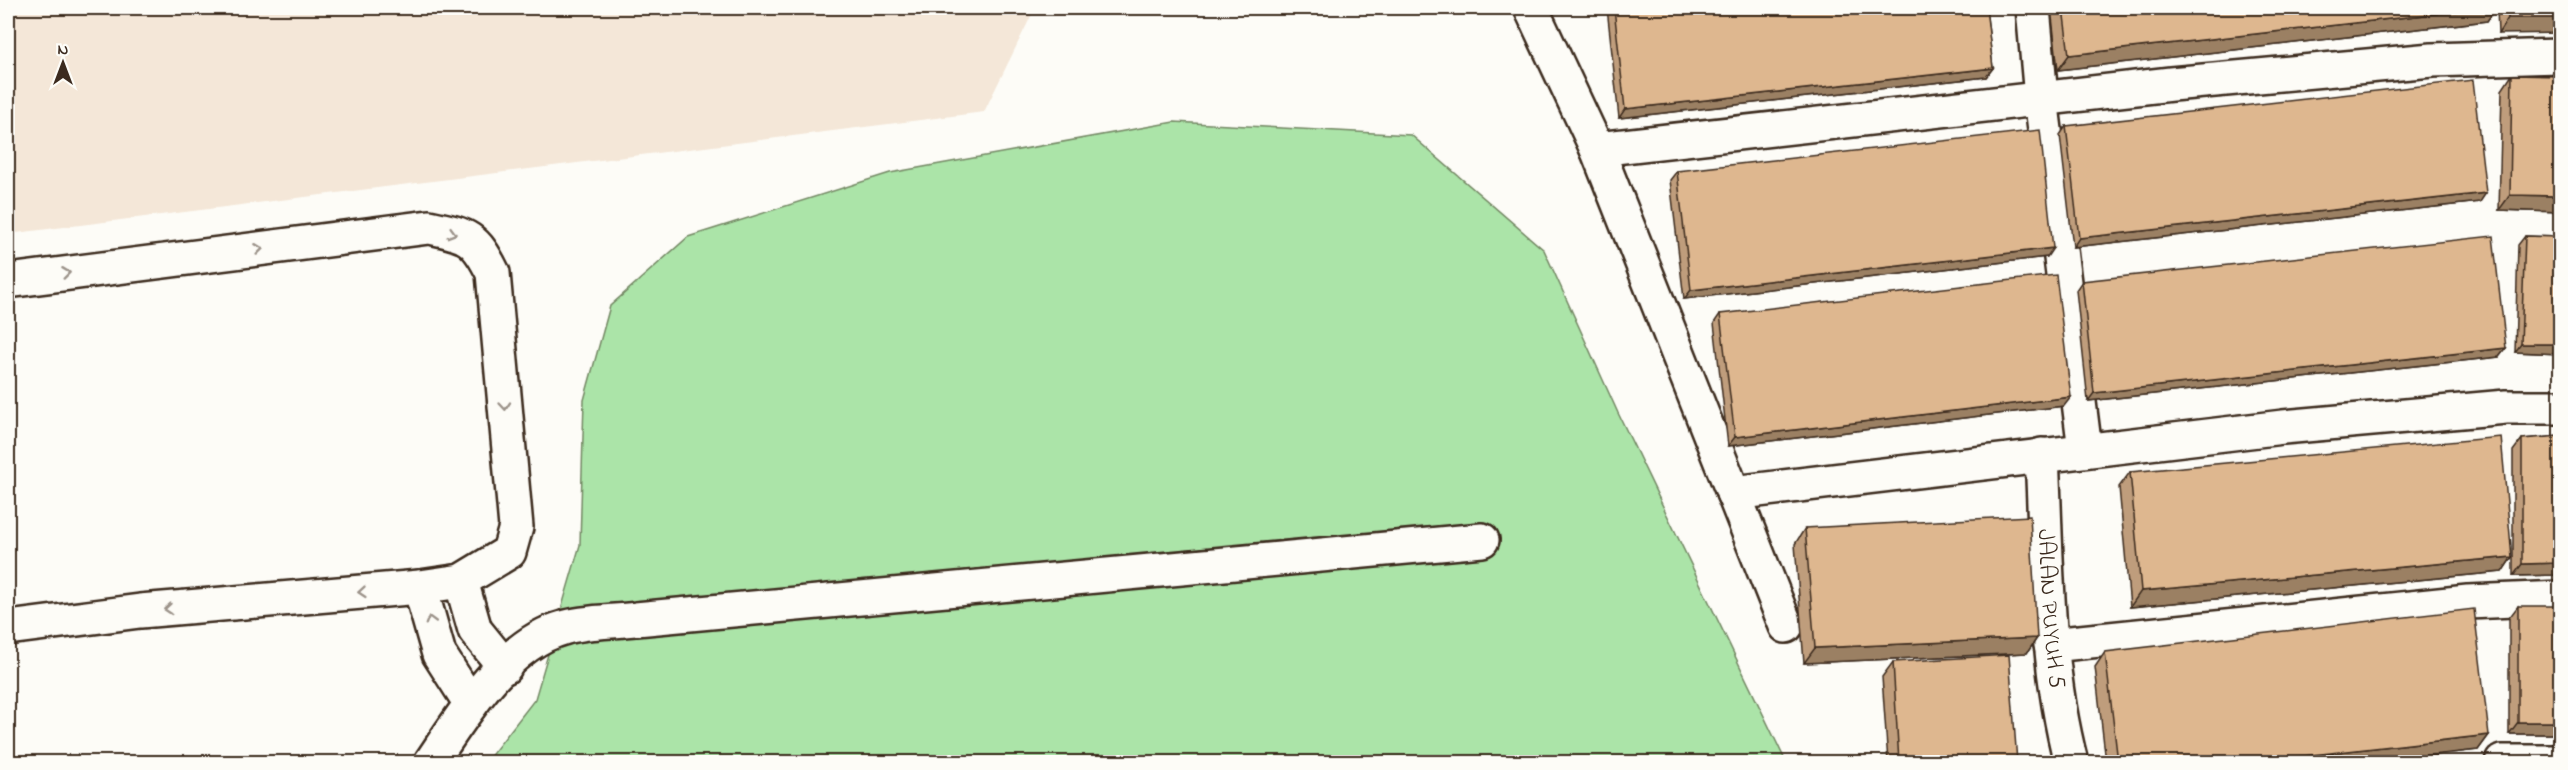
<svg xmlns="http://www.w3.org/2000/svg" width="2568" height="770" font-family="'Indie Flower',sans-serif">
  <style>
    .built { fill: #f4e7d8 }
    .green { fill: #abe4a8; stroke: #738763; stroke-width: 1.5 }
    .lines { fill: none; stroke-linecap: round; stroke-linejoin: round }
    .minor-casing { stroke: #3b2a1e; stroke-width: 38 }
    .minor { stroke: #fdfcf7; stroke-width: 33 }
    .wall { fill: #bf9d7b; stroke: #3b2a1e; stroke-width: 1.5 }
    .shaded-wall { fill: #9b8064; stroke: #3b2a1e; stroke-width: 1.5 }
    .building { fill: #deb78f; stroke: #3b2a1e; stroke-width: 1.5 }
    .oneway { stroke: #9c938a }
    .labels { text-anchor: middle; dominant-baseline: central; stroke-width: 6; stroke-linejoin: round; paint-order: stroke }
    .street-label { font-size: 24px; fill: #3b2a1e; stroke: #fdfcf7 }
  </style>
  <rect width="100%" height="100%" fill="#fdfcf7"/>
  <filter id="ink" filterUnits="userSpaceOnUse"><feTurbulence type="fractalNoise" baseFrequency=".0167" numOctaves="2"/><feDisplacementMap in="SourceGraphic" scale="12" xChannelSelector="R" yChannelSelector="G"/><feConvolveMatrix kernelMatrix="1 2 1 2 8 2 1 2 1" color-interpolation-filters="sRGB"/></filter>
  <g filter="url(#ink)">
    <path class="built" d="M8,8H1035L984,112L8,234Z"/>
    <path class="green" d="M1174,122L1411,135L1544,250L1618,413L1786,762H486L535,699L580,545L584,400L610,306L688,237L890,173Z"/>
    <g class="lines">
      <defs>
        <g id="minor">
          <path d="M1531,8L1597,149L1786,626"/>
          <path d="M2033,8L2041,98L2085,450"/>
          <path d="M1597,149L2171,84L2432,60L2560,56"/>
          <path d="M8,281L429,227C467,235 475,236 493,273L516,527L509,552L461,581L420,587L140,611L8,628"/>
          <path id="s1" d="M2042,455C2047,558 2045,663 2071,762"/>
          <path d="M1733,493L2283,427L2506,407H2560"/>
          <path d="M461,581L475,630L505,667"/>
          <path d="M420,587L439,654L471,704"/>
          <path d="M2051,645L2468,602L2560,598"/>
          <path d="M431,762C463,715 505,644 563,628C586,621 613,622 636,619L1482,540"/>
          <path d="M2502,762H2560"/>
        </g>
      </defs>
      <use href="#minor" class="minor-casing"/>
      <use href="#minor" class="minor"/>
    </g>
    <g class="wall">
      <path d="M1607,8H1986L1993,68L1986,77L1619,118Z"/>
      <path d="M2051,8H2496L2487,21L2058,70Z"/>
      <path d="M2497,8H2560L2498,34Z"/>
      <path d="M2512,75L2560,76V212L2499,210L2502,90Z"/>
      <path d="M2066,126L2480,202L2073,247L2060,135Z"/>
      <path d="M1677,171L2047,257L1684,299L1670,180Z"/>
      <path d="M2525,236L2560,237V354L2515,352L2518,245Z"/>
      <path d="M2082,281L2506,348L2499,357L2088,401L2076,290Z"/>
      <path d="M1720,314L2064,406L1728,446L1714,323Z"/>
      <path d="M2560,436V575L2513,576V451L2522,439Z"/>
      <path d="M2130,472L2512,557L2502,572L2130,607L2119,487Z"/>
      <path d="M1805,528L2037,638L2027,653L1804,663L1795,544Z"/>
      <path d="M2518,606L2560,734H2509V618Z"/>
      <path d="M2105,652L2489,735L2478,750L2370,762H2106L2095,667Z"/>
      <path d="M1893,662L2017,762H1888L1882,677Z"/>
    </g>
    <g class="shaded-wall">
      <path d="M2487,8H2496L2487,21L2058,70L2069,55Z"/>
      <path d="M2508,18H2560V33L2498,34Z"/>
      <path d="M1993,68L1986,77L1619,118L1625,109Z"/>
      <path d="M2486,193L2480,202L2073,247L2079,238Z"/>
      <path d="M2510,195L2560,196V212L2499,210Z"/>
      <path d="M2053,248L2047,257L1684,299L1691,290Z"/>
      <path d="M2521,344H2560V354L2515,352Z"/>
      <path d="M2506,348L2499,357L2088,401L2094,393Z"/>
      <path d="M2071,397L2064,406L1728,446L1735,437Z"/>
      <path d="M2512,557L2502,572L2130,607L2141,591Z"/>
      <path d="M2560,563V575L2513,576L2522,564Z"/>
      <path d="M2037,638L2027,653L1804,663L1815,648Z"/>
      <path d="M2518,722H2560V734H2509Z"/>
      <path d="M2489,735L2478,750L2370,762H2251Z"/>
    </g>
    <g class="building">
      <path d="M1614,8H1986L1993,68L1625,109Z"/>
      <path d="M2063,8H2487L2069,55Z"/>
      <rect x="2508" y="8" width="52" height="10"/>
      <path d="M2512,75L2560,76V196L2510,195Z"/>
      <path d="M2473,80L2486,193L2079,238L2066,126Z"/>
      <path d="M2040,130L2053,248L1691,290L1677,171Z"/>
      <path d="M2493,236L2506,348L2094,393L2082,281Z"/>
      <path d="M2525,236L2560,237V344H2521Z"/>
      <path d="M2056,275L2071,397L1735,437L1720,314Z"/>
      <path d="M2560,436V563L2522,564V439Z"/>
      <path d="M2501,437L2512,557L2141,591L2130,472Z"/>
      <path d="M2030,516L2037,638L1815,648L1805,528Z"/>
      <rect x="2518" y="606" width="42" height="116"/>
      <path d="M2474,609L2489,735L2251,762H2118L2105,652Z"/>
      <path d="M2009,655L2017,762H1899L1893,662Z"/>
    </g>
    <defs><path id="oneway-chevron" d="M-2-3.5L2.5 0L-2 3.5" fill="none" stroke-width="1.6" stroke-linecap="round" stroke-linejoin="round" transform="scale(1.5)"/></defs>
    <g class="oneway">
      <use href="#oneway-chevron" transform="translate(452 233) rotate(16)"/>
      <use href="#oneway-chevron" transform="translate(259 249) rotate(-7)"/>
      <use href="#oneway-chevron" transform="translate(66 273) rotate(-7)"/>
      <use href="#oneway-chevron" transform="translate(505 406) rotate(85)"/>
      <use href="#oneway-chevron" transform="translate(362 592) rotate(175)"/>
      <use href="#oneway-chevron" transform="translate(168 609) rotate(175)"/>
      <use href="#oneway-chevron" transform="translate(430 620) rotate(-106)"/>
    </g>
  </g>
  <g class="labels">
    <g class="street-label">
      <text stroke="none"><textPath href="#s1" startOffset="154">JALAN PUYUH 5</textPath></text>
    </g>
  </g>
  <rect width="2568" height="770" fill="none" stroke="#fdfcf7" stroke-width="30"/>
  <rect x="15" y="15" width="2538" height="740" fill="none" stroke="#3b2a1e" stroke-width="2" filter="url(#ink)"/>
  <g transform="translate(63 63)" stroke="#fdfcf7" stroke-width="4.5" paint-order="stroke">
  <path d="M0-4.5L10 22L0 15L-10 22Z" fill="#3b2a1e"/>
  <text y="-9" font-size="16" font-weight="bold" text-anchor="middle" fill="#3b2a1e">N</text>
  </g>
</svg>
